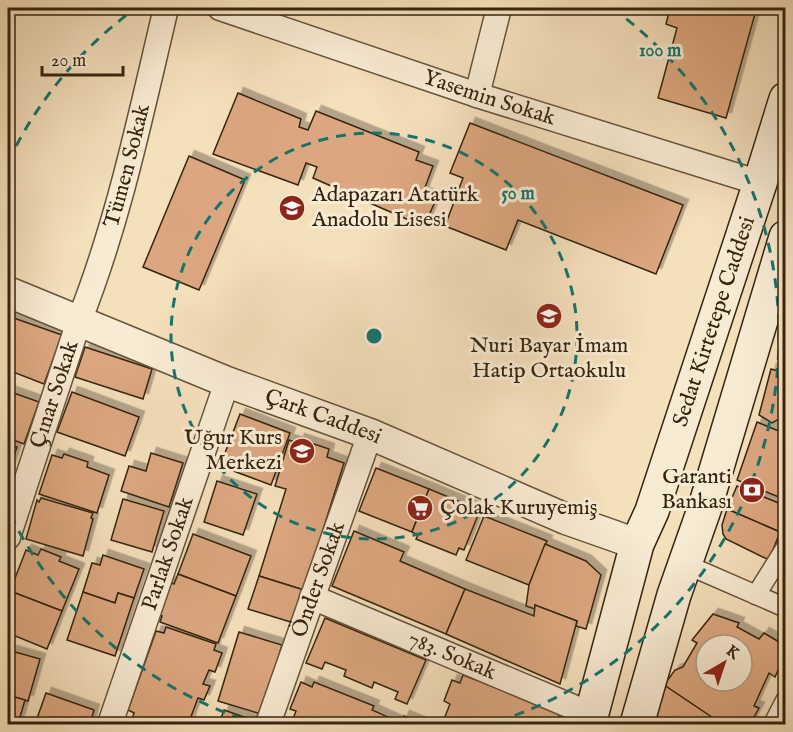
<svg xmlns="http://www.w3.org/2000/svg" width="793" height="732" font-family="'IM FELL English',serif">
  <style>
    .building { fill: #dca780; stroke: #352510; stroke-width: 1.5; fill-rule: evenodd; filter: url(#shadow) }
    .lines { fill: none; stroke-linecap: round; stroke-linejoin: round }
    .pedestrian-casing { stroke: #65543b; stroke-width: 21 }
    .minor-casing { stroke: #65543b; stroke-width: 27 }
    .tertiary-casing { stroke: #65543b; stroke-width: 33 }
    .secondary-casing { stroke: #352510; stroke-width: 36 }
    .pedestrian { stroke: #f8ebd3; stroke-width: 18 }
    .minor { stroke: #f8ebd3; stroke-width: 24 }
    .tertiary { stroke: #f8ebd3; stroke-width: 30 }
    .secondary { stroke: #f8ebd3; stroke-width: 33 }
    .ring { fill: none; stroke: #0f766e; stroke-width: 3; stroke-dasharray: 10 8 }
    .labels { text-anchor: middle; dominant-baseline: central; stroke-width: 6; stroke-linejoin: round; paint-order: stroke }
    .street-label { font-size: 22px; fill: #352510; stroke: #f8ebd3 }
    .poi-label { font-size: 22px; fill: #352510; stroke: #f8ebd3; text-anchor: start }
    .centre { fill: #0f766e; stroke: #f8ebd3; stroke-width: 3 }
    .ring-label { font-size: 18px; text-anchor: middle; font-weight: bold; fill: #0f766e; stroke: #f8ebd3; stroke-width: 6; stroke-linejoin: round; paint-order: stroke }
  </style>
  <defs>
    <filter id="shadow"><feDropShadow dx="5.5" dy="-5.5" stdDeviation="0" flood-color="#0004"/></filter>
  </defs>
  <rect width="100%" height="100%" fill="#f5e0bc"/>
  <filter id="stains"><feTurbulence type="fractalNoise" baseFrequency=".00333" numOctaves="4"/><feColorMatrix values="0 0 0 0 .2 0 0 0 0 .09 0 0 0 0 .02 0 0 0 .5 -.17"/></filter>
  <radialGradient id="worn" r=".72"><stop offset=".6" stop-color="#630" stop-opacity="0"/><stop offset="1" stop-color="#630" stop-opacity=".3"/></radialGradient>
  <g class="building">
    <path d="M670,8L679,10L680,8H748L756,10L726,118L658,98L677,28L666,24Z"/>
    <path d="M238,93L301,119L299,127L308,130L316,111L419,152L416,160L433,166L423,193L437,197L427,220L415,214L411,221L313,178L317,167L306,163L298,185L213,154Z"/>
    <path d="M470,123L683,205L656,274L518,220L506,250L445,226L463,178L450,173Z"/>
    <path d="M189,156L245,180L199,290L143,267Z"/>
    <path d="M8,316L62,335L44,384L8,370Z"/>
    <path d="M85,347L152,369L143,399L75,377Z"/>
    <path d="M771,369L786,373V404L781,418L772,423L759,415Z"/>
    <path d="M8,391L39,402L24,444L8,438Z"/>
    <path d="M72,392L139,417L125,456L57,432Z"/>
    <path d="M240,414L290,433L271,485L220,466Z"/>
    <path d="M757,422L786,434V500L737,480Z"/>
    <path d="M299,439L329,449L327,457L344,463L304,590L259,576L286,489L275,486L289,440L298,443Z"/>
    <path d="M8,444L17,447L8,473Z"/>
    <path d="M151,453L183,463L169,507L121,491L129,466L146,471Z"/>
    <path d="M64,454L88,462L87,467L109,475L97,513L39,494L52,455L62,458Z"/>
    <path d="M376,468L429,489L412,532L359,511Z"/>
    <path d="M217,481L257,494L243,535L204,522Z"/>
    <path d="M737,486L786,506V520L780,532L727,509Z"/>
    <path d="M429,489L480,510L464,550L459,548L456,555L416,539L418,535L412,532Z"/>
    <path d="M41,498L93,513L91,518L93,519L83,556L26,539L37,500L39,502Z"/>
    <path d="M123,499L164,511L152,552L111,540Z"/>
    <path d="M727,509L780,532L769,560L726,539L723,534L722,525Z"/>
    <path d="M484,516L547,541L529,585L466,560Z"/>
    <path d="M354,531L404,552L400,561L465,589L446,634L332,586Z"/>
    <path d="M193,534L251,556L236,596L178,574Z"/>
    <path d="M545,544L586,561L601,575L586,629L576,626L577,621L535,605V609L526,606L529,585Z"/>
    <path d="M41,549L61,557L59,561L79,569L62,611L10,591L26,550L38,555Z"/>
    <path d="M103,555L144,569L134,598L118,593L115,603L83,592L92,563L100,565Z"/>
    <path d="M178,574L236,596L218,643L160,622L162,616L157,614L169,582L174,584Z"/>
    <path d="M259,576L304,590L294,623L248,609Z"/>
    <path d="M465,589L534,616L535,605L577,621L560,684L446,634Z"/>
    <path d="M10,591L62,611L47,649L8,633V598Z"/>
    <path d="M83,592L115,603L118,593L134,598L115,656L67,640Z"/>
    <path d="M713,614L739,623L737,627L759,639L764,633L786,646V652L775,677L769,673L754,706L759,708L750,724H722L664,685L675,670L683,667L697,643L692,640ZM706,645H742V681H706Z"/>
    <path d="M325,618L426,660L407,704L395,699L398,692L374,682L372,688L344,676L346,670L325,662L322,669L306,663Z"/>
    <path d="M166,627L216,644L214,650L222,653L215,672L209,670L203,684L210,686L204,700L198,698L189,722L196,724H135L131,723L134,713L128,710L156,631L164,633Z"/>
    <path d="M239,632L282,645L261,714L218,701Z"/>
    <path d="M8,650L40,659L28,701L8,695Z"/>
    <path d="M463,675L560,713L556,724H442L450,704L444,701L452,680L460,683Z"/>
    <path d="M301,682L312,687L314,682L374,706L372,710L401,723L404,716L424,724H291L296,711L290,709Z"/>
    <path d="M664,685L722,724H651Z"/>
    <path d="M46,693L94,710L90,724H35Z"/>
    <path d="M8,695L25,700L18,724H8Z"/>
    <path d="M224,710L258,722L257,724H219Z"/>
  </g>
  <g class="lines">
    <defs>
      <g id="pedestrian">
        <path d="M685,564L786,608"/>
        <path d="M756,595L786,547"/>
        <path d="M773,724L786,699"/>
      </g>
      <g id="minor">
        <path id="s1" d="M220,8L477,95L760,183"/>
        <path d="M477,95L499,8"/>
        <path id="s2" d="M8,537L79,321C119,221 141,113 166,8"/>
        <path id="s3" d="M312,597L592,715"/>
        <path id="s4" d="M110,724L227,382"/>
        <path id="s5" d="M268,724L370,434"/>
      </g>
      <g id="tertiary">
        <path id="s6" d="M8,292L227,382L370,434L566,519L637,544"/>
      </g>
      <g id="secondary">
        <path id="s7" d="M589,724L637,544L652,511L760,183L786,99"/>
        <path d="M637,724L674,595L705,507L786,237"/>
      </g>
    </defs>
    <use href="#pedestrian" class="pedestrian-casing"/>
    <use href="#minor" class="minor-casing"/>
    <use href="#tertiary" class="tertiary-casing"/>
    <use href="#secondary" class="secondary-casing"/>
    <use href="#pedestrian" class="pedestrian"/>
    <use href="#minor" class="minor"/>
    <use href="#tertiary" class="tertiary"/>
    <use href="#secondary" class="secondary"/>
  </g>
  <g class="ring">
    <circle cx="374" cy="336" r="203"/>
    <path d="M259 724A405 405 0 0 1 8 510M8 162A405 405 0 0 1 136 8M612 8A405 405 0 0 1 489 724"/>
  </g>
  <defs>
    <symbol id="school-disc" viewBox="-11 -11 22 22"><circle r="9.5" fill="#8f2418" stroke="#f8ebd3"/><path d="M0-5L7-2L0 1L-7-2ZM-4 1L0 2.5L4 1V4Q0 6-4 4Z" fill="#fff"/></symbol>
    <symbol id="bank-disc" viewBox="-11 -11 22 22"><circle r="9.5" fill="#8f2418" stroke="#f8ebd3"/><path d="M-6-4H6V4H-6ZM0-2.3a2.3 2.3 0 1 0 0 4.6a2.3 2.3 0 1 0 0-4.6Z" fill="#fff"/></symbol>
    <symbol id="supermarket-disc" viewBox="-11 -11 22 22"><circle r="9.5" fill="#8f2418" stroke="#f8ebd3"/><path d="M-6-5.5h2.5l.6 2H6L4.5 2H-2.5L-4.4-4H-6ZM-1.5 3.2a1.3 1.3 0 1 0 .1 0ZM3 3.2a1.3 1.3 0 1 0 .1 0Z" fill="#fff"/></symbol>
  </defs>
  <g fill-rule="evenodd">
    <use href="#school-disc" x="277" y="193" width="30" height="30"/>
    <use href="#school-disc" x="534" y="301" width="30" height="30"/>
    <use href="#school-disc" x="287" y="436" width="30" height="30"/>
    <use href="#bank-disc" x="737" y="475" width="30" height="30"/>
    <use href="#supermarket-disc" x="405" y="493" width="30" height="30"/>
  </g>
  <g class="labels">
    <g class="street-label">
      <text stroke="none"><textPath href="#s1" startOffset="284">Yasemin Sokak</textPath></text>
      <text stroke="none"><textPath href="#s2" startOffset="390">Tümen Sokak</textPath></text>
      <text stroke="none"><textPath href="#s7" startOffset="422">Sedat Kirtetepe Caddesi</textPath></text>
      <text stroke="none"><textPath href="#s2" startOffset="150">Çınar Sokak</textPath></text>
      <text stroke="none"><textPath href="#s6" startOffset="339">Çark Caddesi</textPath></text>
      <text stroke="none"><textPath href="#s4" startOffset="180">Parlak Sokak</textPath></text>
      <text stroke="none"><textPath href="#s5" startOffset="153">Önder Sokak</textPath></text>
      <text stroke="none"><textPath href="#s3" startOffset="152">783. Sokak</textPath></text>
    </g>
    <g class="poi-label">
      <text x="312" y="195">Adapazarı Atatürk<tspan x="312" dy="25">Anadolu Lisesi</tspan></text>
      <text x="549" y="346" text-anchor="middle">Nuri Bayar İmam<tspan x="549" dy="25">Hatip Ortaokulu</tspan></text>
      <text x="282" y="438" text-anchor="end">Uğur Kurs<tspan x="282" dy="25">Merkezi</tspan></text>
      <text x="732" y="477" text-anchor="end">Garanti<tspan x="732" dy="25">Bankası</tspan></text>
      <text x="440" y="508">Çolak Kuruyemiş</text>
    </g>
  </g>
  <circle cx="374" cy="336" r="9" class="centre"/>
  <g class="ring-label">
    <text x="660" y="56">100 m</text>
    <text x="518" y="199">50 m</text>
  </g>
  <rect width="793" height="732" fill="none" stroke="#f5e0bc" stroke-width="30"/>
  <rect x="9" y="9" width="775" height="714" fill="none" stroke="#352510" stroke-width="3"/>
  <rect x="15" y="15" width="763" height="702" fill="none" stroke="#352510" stroke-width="1.5"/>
  <g transform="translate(724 663) rotate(39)"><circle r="28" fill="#f8ebd3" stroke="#aa9c85" stroke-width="1.5"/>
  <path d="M0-4.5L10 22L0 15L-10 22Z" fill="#8f2418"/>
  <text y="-9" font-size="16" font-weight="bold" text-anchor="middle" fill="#352510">K</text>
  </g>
  <path d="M42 66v9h81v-9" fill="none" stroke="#352510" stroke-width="3"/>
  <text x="51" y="66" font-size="18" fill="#352510" stroke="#f8ebd3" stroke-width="4.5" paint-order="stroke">20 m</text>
  <rect width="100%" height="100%" filter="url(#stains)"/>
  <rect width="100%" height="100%" fill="url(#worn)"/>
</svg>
